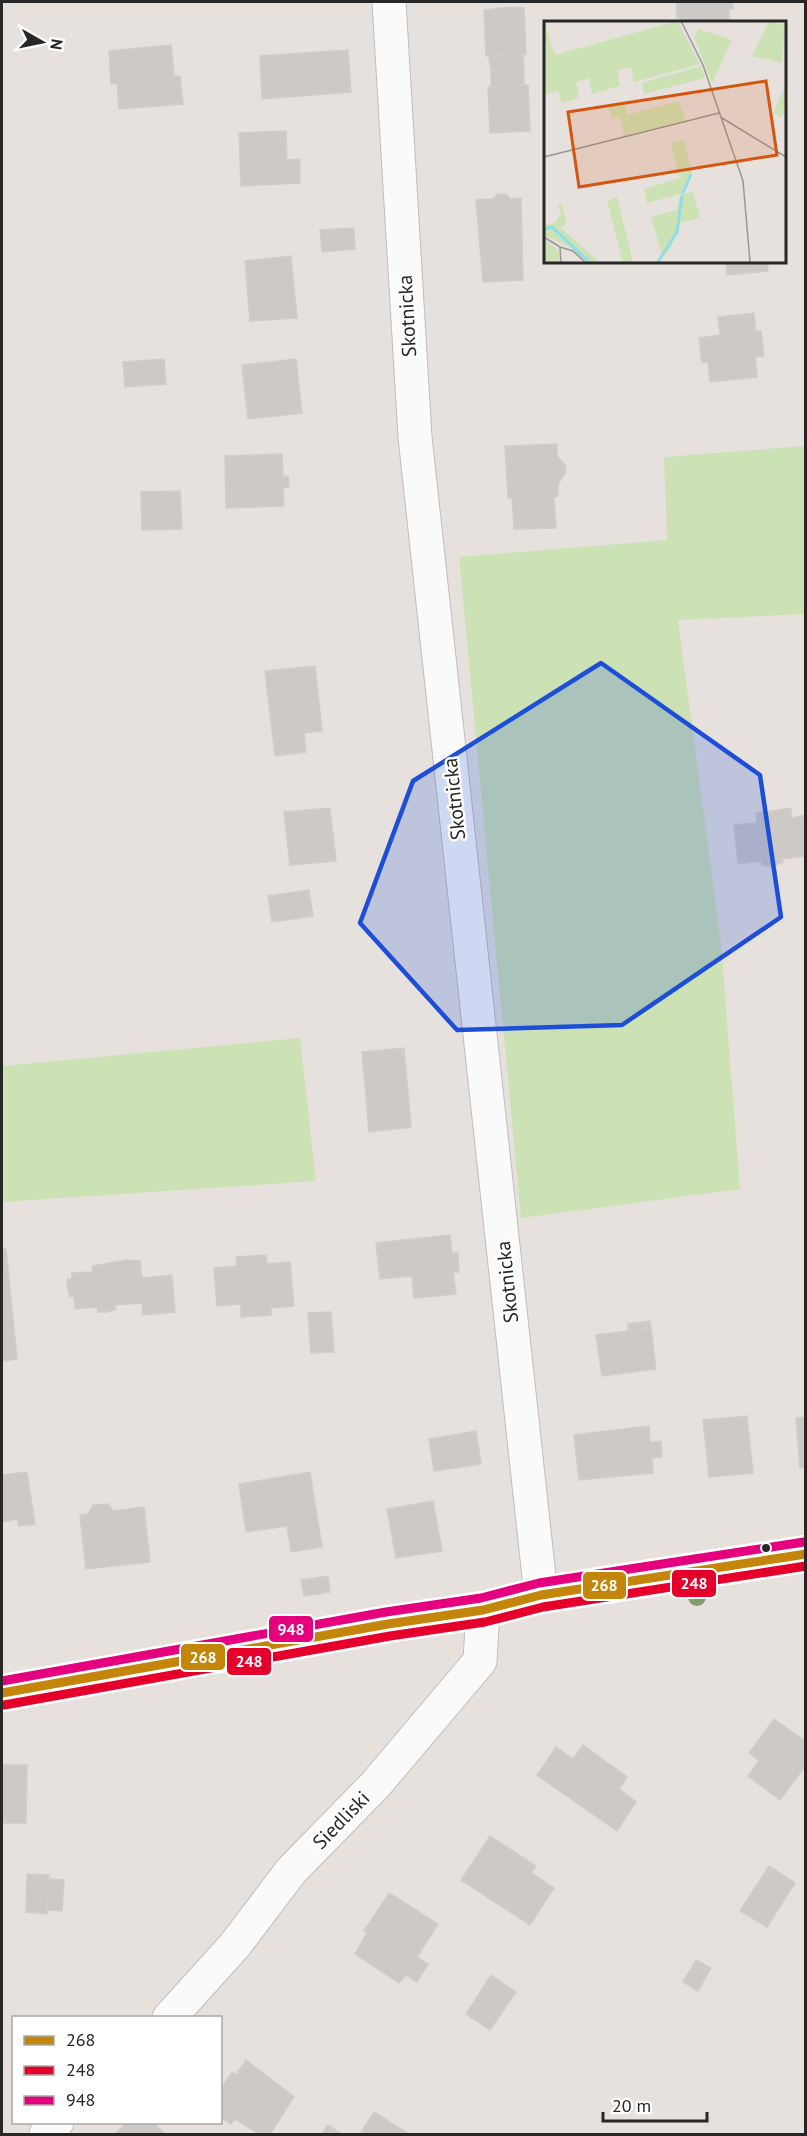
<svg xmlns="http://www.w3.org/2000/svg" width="807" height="2136" font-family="'PT Sans',sans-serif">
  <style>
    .green { fill: #cde2b4 }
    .building { fill: #cdc9c6; stroke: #d1cdc8; stroke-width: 1.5 }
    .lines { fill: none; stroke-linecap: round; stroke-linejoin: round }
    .street-casing { stroke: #bfbebe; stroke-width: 35 }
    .secondary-casing { stroke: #bfbebe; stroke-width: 35 }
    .street { stroke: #fbfafa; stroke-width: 33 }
    .secondary { stroke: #fbfafa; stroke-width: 33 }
    .bus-1-casing { stroke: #fff; stroke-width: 14 }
    .bus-2-casing { stroke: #fff; stroke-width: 14 }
    .bus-3-casing { stroke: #fff; stroke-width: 14 }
    .bus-1 { stroke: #c3860a; stroke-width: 9 }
    .bus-2 { stroke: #e4002b; stroke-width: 9 }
    .bus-3 { stroke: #e5007d; stroke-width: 9 }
    .tree { fill: #839c70 }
    .marked { fill: #1d4ed8; fill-opacity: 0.2; stroke: #1d4ed8; stroke-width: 4.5; stroke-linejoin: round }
    .bus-dot { fill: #272727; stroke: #fff; stroke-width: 2 }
    .labels { text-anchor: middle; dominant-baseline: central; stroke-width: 5; stroke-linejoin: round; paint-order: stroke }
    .street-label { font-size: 20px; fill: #272727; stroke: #fff }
    .inset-river { fill: none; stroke: #8edee9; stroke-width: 3 }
    .inset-road { fill: none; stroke: #9a9794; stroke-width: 1.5 }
    .view { fill: #d5540f; fill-opacity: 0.15; stroke: #d5540f; stroke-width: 3 }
    .inset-edge { fill: none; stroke: #272727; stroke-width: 3 }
    .line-badge { stroke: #fff; stroke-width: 2 }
    .badge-label { font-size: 16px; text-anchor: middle; font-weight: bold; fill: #fff }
  </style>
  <rect width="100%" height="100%" fill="#e6e1dc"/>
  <g class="green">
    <path d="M805,446V614L678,620L721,944L740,1189L521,1218L459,557L667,540L664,457Z"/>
    <path d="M300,1038L316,1181L2,1202V1066Z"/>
  </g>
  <g class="building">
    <path d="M676,2H733V9H729V21L750,20V22H681V18H677Z"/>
    <path d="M513,7L524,8L526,54L486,56L484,10Z"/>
    <path d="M171,45L174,76H180L183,104L119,109L117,83L111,84L109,51Z"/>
    <path d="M348,50L351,92L262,99L260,56Z"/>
    <path d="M523,54L524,69L491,71L489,56Z"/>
    <path d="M524,69V85L491,87V71Z"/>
    <path d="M528,85L530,131L490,133L488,87Z"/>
    <path d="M286,131L287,160L300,159V183L241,186L239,133Z"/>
    <path d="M498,194H506L511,199L521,198L523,280L483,282L476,200L493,199Z"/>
    <path d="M354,228L355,249L322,252L320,230Z"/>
    <path d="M291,256L297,318L250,321L245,261Z"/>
    <path d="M726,261H767L768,271L727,275Z"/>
    <path d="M754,313L756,331H761L764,356L755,357L757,377L710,382L708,362L702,363L699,338L720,335L718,317Z"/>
    <path d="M164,359L166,384L125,387L123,362Z"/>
    <path d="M296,359L302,413L248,419L242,365Z"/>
    <path d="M557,444V456L566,466L565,473L558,484V496L554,497L556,528L514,529L512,498H508L505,446Z"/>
    <path d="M282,454L283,476H288L289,487L283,488L284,506L226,508L225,456Z"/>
    <path d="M180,491L182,529L142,530L141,492Z"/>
    <path d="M315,666L322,731L304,733L306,752L275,756L265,671Z"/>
    <path d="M330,808L336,861L290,865L284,812Z"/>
    <path d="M791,808V818L806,815V856L782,859L783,862L770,867L762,865L761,861L738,864L734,825L757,823L756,813Z"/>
    <path d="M309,890L313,916L272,922L268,896Z"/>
    <path d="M404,1048L411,1127L369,1132L362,1052Z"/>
    <path d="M450,1235L452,1253H458L459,1272H453L456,1294L414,1298L412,1276L380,1279L376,1243Z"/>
    <path d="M2,1249H6L17,1359L2,1361Z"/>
    <path d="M266,1255L267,1264L290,1262L294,1306L271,1308V1315L241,1317V1304L217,1306L214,1268L237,1266L236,1257Z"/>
    <path d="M126,1260L140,1261L142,1278L172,1275L175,1312L143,1315L142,1303L114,1305L116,1309L108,1312H98L97,1307L75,1309L74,1296L70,1297L67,1285L68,1279L72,1280V1273L93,1272L92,1266Z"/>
    <path d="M331,1312L334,1352L311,1353L308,1313Z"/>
    <path d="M650,1321L651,1328L628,1331V1324Z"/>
    <path d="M651,1328L656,1369L602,1376L596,1335Z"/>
    <path d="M747,1416L753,1473L709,1477L703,1420Z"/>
    <path d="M806,1417V1467L800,1468L796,1418Z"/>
    <path d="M649,1426L650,1442L661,1441L662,1457L652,1458L653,1473L579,1480L574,1435Z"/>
    <path d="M476,1431L481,1464L434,1471L429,1439Z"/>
    <path d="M27,1472L35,1524L19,1526L17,1519L2,1522V1475Z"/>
    <path d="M310,1472L322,1547L291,1552L287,1526L246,1532L239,1484Z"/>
    <path d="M433,1501L442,1551L396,1558L387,1509Z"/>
    <path d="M108,1504L113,1511L144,1507L150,1562L86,1569L80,1515L88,1514L93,1505Z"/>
    <path d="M328,1576L330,1592L304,1596L301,1580Z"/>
    <path d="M774,1719L806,1742V1765L780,1800L748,1776L759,1761L749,1753Z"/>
    <path d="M583,1745L627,1777L619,1789L636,1802L617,1831L537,1775L556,1747L573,1759Z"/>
    <path d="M2,1765H27L26,1823H2Z"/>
    <path d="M490,1836L536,1866L507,1910L461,1880Z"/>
    <path d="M769,1866L795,1883L767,1927L740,1911Z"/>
    <path d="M532,1873L554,1888L530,1925L507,1910Z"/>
    <path d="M27,1874L49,1875L47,1914L26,1912Z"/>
    <path d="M48,1879L64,1880L62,1911L47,1910Z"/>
    <path d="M389,1893L438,1924L417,1957L428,1964L417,1982L406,1975L399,1983L355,1954L367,1933L364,1931Z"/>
    <path d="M696,1960L711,1968L698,1991L683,1982Z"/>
    <path d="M491,1975L516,1992L490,2030L466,2014Z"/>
    <path d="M246,2060L294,2097L270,2134H259L235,2119L231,2124L220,2117V2090L232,2072L236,2075Z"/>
    <path d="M374,2112L409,2134H360Z"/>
    <path d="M127,2122H153L165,2134H115Z"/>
    <path d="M328,2125L342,2134H322Z"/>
  </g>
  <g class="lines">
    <defs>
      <g id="street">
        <path d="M389,2L415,437L541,1595"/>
        <path d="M169,2018L235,1945L291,1871L376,1784L480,1661L483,1610"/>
        <path d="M46,2134L57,2122"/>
      </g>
      <path id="secondary" d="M2,1693L388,1624L483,1610L541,1595L806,1554"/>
    </defs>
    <use href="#street" class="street-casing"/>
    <use href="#secondary" class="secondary-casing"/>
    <use href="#street" class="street"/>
    <use href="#secondary" class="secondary"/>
    <defs>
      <path id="bus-1" d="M2,1693L388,1624L483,1610L541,1595L806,1554"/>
      <path id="bus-2" d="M4,1705L390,1636L485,1622L543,1607L806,1566"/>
      <path id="bus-3" d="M2,1681L386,1612L481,1598L539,1583L804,1542"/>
    </defs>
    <use href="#bus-1" class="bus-1-casing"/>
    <use href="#bus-2" class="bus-2-casing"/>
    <use href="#bus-3" class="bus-3-casing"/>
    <use href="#bus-1" class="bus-1"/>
    <use href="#bus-2" class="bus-2"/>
    <use href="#bus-3" class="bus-3"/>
  </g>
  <circle class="tree" cx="697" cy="1597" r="9"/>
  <path class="marked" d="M601,663L760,775L781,917L622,1025L457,1030L360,923L413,781Z"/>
  <circle class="bus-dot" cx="766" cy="1548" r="5"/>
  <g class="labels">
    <g class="street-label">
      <text transform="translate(407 316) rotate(-93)">Skotnicka</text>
      <text transform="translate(454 799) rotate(-96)">Skotnicka</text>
      <text transform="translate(507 1282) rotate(-96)">Skotnicka</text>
      <text transform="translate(341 1820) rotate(-46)">Siedliski</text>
    </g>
  </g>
  <g transform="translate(544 21)">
    <rect width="242" height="242" fill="#e6e1dc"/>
    <path d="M0,0L11,34L133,0L156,43L90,61L87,46L73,49L76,65L48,73L45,57L32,61L35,77L18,82L14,70L0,73ZM225,0L241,4L238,42L208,35ZM155,8L188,19L168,62L150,17ZM157,45L161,57L100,73L98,62ZM241,65V88L237,97L229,92ZM80,80L83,94L135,80L141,99L80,115L76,96L68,97L65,84ZM140,119L148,153L140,173L149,171L156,197L136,202L126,228L113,241L118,234L107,196L133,189L136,173L103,182L100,168L136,157L127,123ZM73,176L89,241H79L63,180ZM18,183L23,203L16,206L55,241H43L27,227L0,214V204L11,202L17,193L14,184ZM0,217L16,231L15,241H0Z" fill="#cde2b4"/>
    <path class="inset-river" d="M139,172L147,153M0,208L8,206L45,241M114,241L133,211L138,175"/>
    <path class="inset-road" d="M137,0L159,44L199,160L206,241M178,97L242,136M0,136L175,92M0,216L16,226L17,241M16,226L29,230L41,241"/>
    <path class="view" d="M222,60L233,134L35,166L24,91Z"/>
    <rect width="242" height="242" class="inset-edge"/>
  </g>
  <g class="line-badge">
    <rect x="671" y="1569" width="46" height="29" rx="6" fill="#e4002b"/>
    <rect x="582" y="1571" width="45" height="29" rx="6" fill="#c3860a"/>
    <rect x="268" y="1615" width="46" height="28" rx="6" fill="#e5007d"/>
    <rect x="180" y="1643" width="46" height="28" rx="6" fill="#c3860a"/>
    <rect x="226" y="1647" width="46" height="29" rx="6" fill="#e4002b"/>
  </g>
  <g class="badge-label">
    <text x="694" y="1589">248</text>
    <text x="604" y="1591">268</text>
    <text x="291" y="1635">948</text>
    <text x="203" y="1663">268</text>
    <text x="249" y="1667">248</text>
  </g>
  <rect width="807" height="2136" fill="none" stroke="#272727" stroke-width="6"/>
  <rect x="12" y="2016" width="210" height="108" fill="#ffffff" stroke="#a9a9a9" stroke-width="1.5"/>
  <rect x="24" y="2036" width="30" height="9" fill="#c3860a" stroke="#a9a9a9" stroke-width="1.5"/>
  <text x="66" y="2046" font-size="18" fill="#272727">268</text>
  <rect x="24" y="2066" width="30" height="9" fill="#e4002b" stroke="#a9a9a9" stroke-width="1.5"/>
  <text x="66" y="2076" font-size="18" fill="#272727">248</text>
  <rect x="24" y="2096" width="30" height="9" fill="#e5007d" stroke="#a9a9a9" stroke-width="1.5"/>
  <text x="66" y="2106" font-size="18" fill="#272727">948</text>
  <g transform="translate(42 42) rotate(99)" stroke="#ffffff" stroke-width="4.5" paint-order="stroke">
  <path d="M0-4.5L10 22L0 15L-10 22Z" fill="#272727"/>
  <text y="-9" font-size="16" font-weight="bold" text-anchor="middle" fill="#272727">N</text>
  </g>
  <path d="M603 2112v9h104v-9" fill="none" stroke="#272727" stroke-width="3"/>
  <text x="612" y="2112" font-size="18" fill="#272727" stroke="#ffffff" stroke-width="4.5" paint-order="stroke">20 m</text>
</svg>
